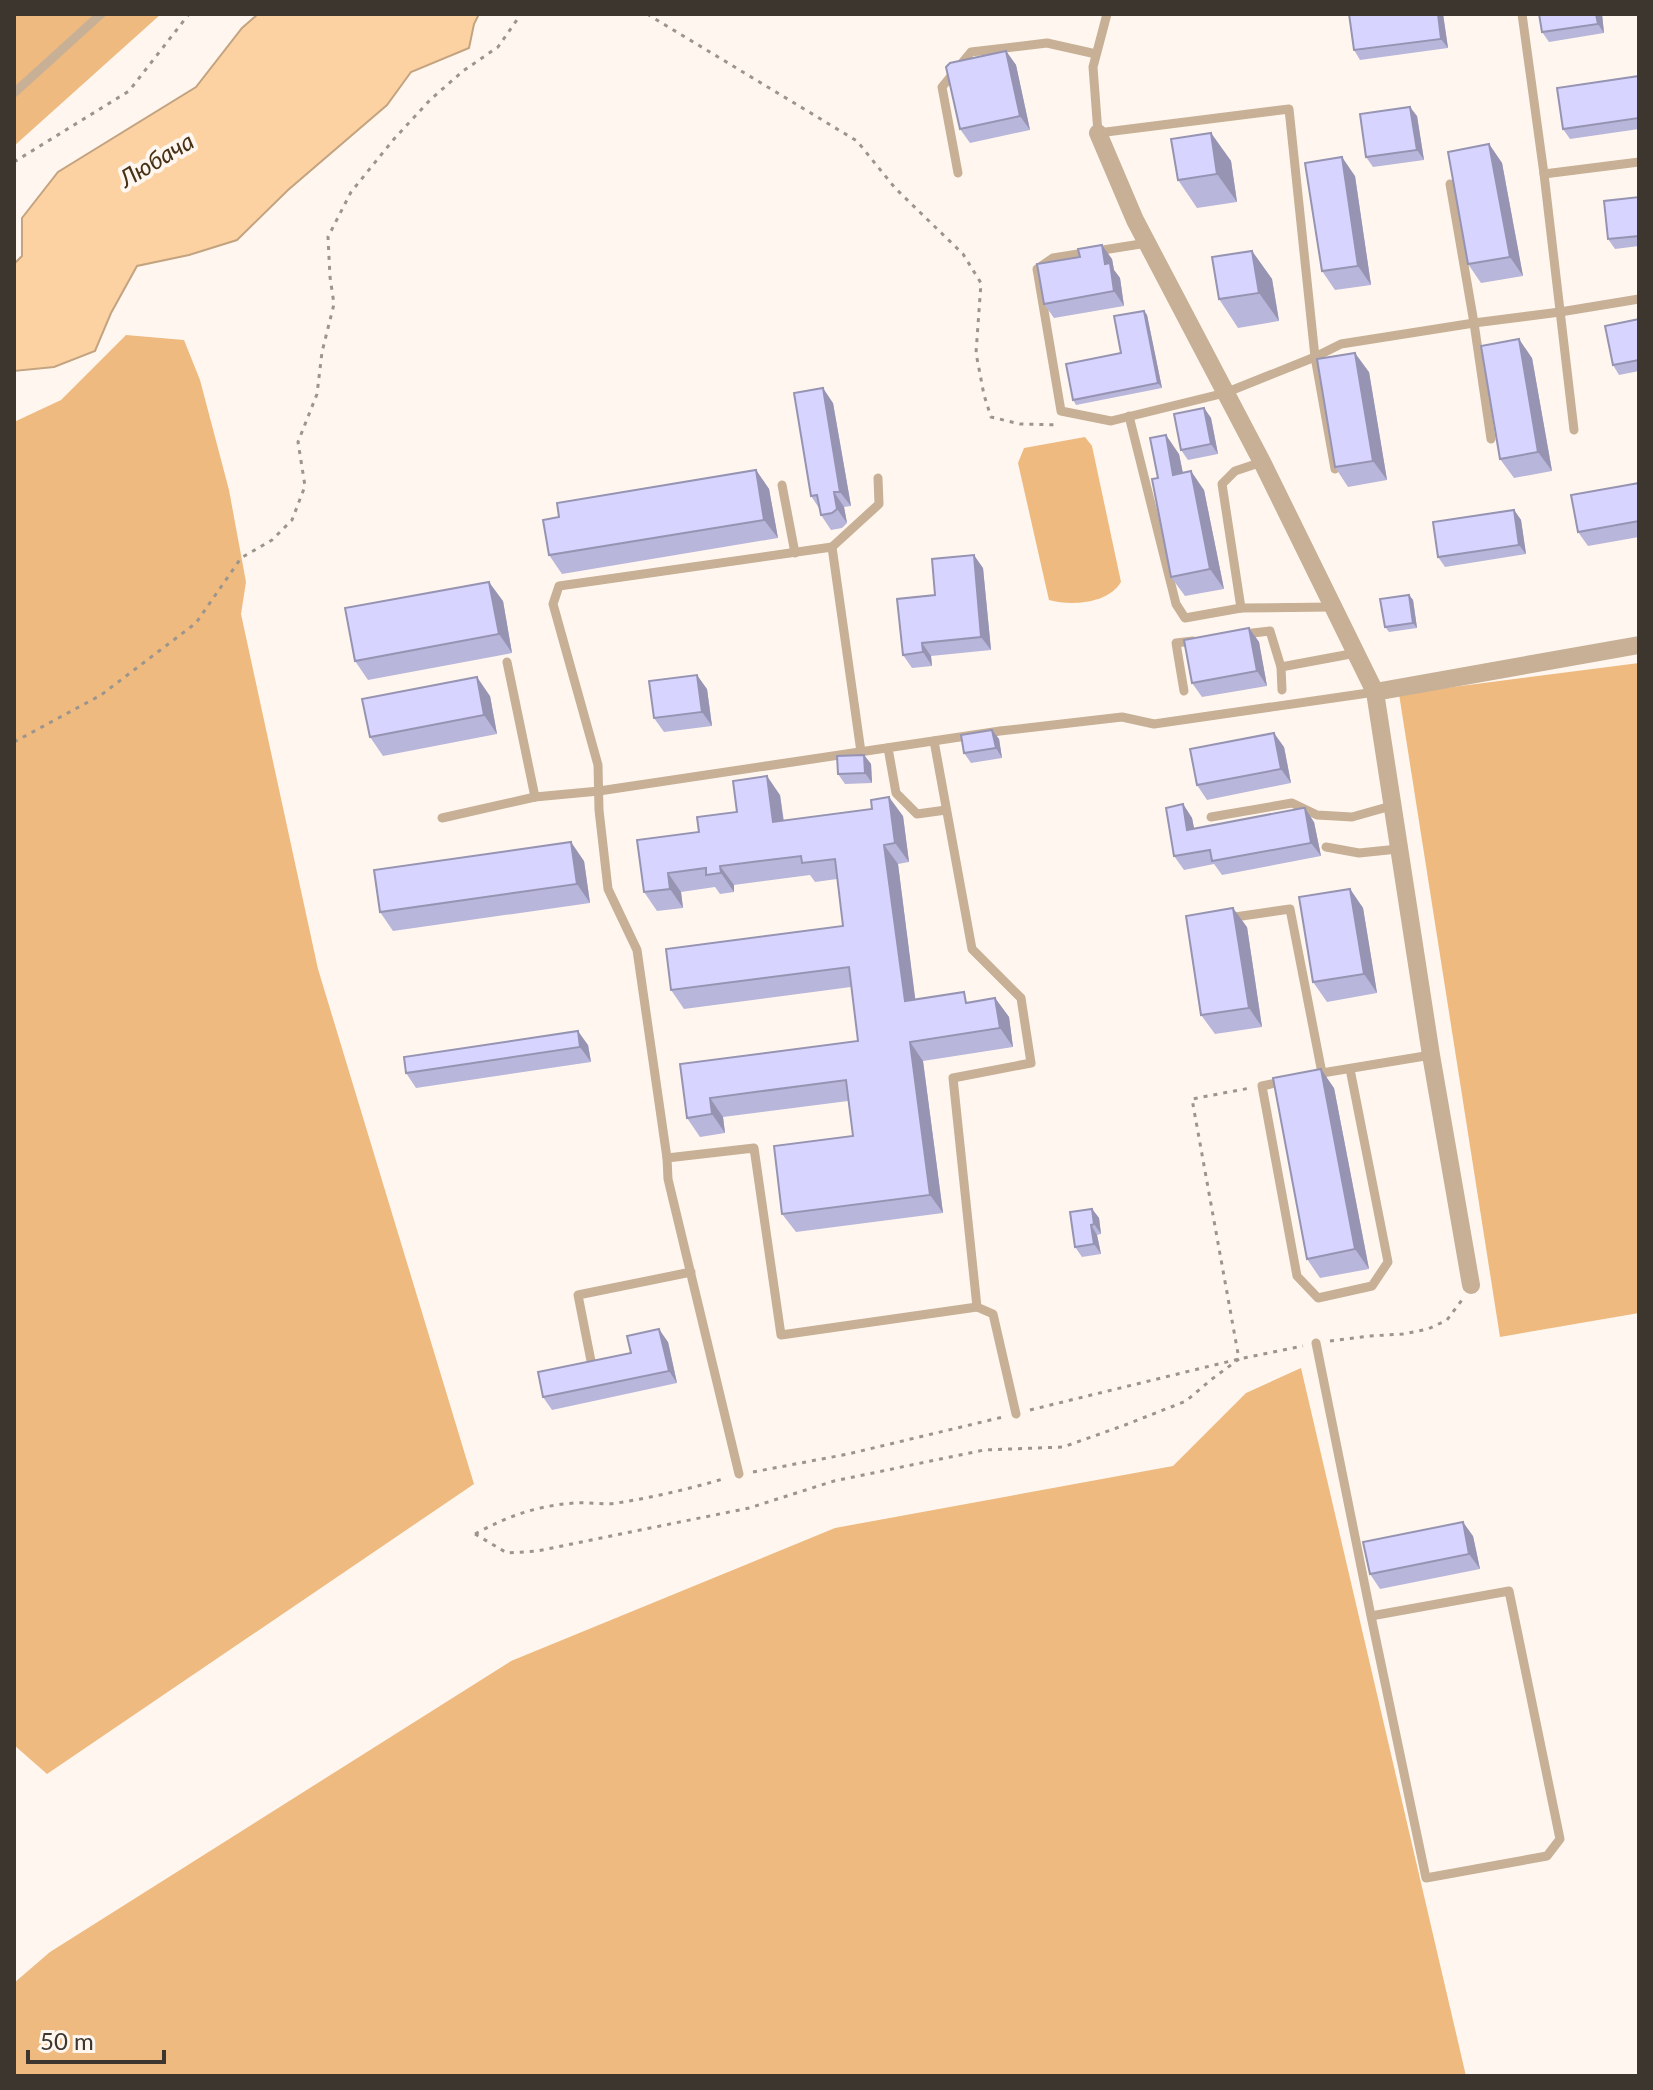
<svg xmlns="http://www.w3.org/2000/svg" width="1653" height="2090" font-family="Lato,sans-serif">
  <style>
    .green { fill: #eeba80 }
    .water { fill: #fdd2a3; stroke: #c3a380; stroke-width: 2 }
    .lines { fill: none; stroke-linecap: round; stroke-linejoin: round }
    .path { stroke: #9c958d; stroke-width: 3; stroke-dasharray: 4 6; stroke-linecap: butt }
    .service { stroke: #c7b096; stroke-width: 9 }
    .minor { stroke: #c7b096; stroke-width: 18 }
    .wall { fill: #b9b6db }
    .shaded-wall { fill: #9694b2 }
    .building { fill: #d7d4ff; stroke: #9694b2; stroke-width: 2 }
    .labels { text-anchor: middle; dominant-baseline: central; stroke-width: 8; stroke-linejoin: round; paint-order: stroke }
    .water-label { font-size: 24px; font-style: italic; fill: #473117; stroke: #fff7ef }
  </style>
  <rect width="100%" height="100%" fill="#fff7ef"/>
  <g class="green">
    <path d="M14,14H161L14,146Z"/>
    <path d="M126,335L184,340L200,380L229,490L246,582L241,614L318,969L474,1484L47,1774L14,1745V422L61,400Z"/>
    <path d="M1085,437L1092,446L1121,582C1108,604 1071,606 1049,600L1018,463L1024,448Z"/>
    <path d="M1639,663V1313L1500,1337L1399,694Z"/>
    <path d="M1301,1368L1466,2076H14V1983L50,1952L511,1661L835,1528L1173,1466L1246,1393Z"/>
  </g>
  <path class="water" d="M258,14H479L474,24L469,48L411,72L387,105L288,190L237,240L189,255L137,266L111,313L95,351L54,367L14,371V264L22,256V218L58,172L196,87L242,28Z"/>
  <g class="lines">
    <g class="path">
      <path d="M647,14L857,141L895,188L963,254L981,283L976,353L984,395L991,417L1020,424L1059,425"/>
      <path d="M14,162L129,91L189,14"/>
      <path d="M14,742L101,695L196,623L241,558L272,540L292,520L305,486L298,442L317,394L322,352L334,304L330,277L328,237L351,192L394,139L430,100L463,71L498,47L521,14"/>
      <path d="M1330,1341L1369,1336L1403,1334L1428,1329L1447,1320L1462,1300"/>
      <path d="M1030,1410L1239,1359L1303,1346"/>
      <path d="M753,1472L848,1454L1003,1417"/>
      <path d="M475,1534L507,1553L537,1551L749,1508L834,1481L984,1450L1063,1447L1125,1425L1186,1401L1212,1379L1239,1359L1192,1099L1250,1088"/>
      <path d="M475,1534C508,1516 536,1506 574,1503C588,1502 603,1505 617,1503C654,1497 690,1489 726,1478"/>
    </g>
    <g class="service">
      <path d="M1107,14L1093,67L1098,133L1289,109L1315,357L1335,469"/>
      <path d="M1522,14L1544,174L1574,430"/>
      <path d="M14,93L101,14"/>
      <path d="M958,173L942,87L971,52L1047,43L1096,54"/>
      <path d="M1544,174L1639,162"/>
      <path d="M1450,184L1474,323L1491,439"/>
      <path d="M1147,243L1053,258L1037,269L1061,411L1111,421L1225,393L1315,357L1341,344L1474,323L1560,312L1639,299"/>
      <path d="M1129,416L1176,604L1185,618L1241,608L1332,607"/>
      <path d="M782,485L795,553"/>
      <path d="M832,547L879,504L878,478"/>
      <path d="M1241,608L1222,484L1235,471L1262,462"/>
      <path d="M1244,634L1270,631L1281,667L1282,690"/>
      <path d="M507,662L535,797"/>
      <path d="M1281,667L1356,653"/>
      <path d="M1184,691L1176,643L1193,641"/>
      <path d="M888,748L896,793L917,814L946,810"/>
      <path d="M1211,817L1292,803L1317,815L1352,817L1391,806"/>
      <path d="M442,818L535,797L599,791L1000,731L1122,717L1154,724L1375,692"/>
      <path d="M1326,847L1359,853L1398,849"/>
      <path d="M1228,918L1290,909L1322,1073L1431,1055"/>
      <path d="M1285,1081L1262,1086L1297,1276L1318,1298L1372,1286L1388,1262L1350,1069"/>
      <path d="M667,1158L754,1148L781,1335L977,1307L953,1078L1031,1063L1021,998L972,949L934,741"/>
      <path d="M977,1307L993,1314L1016,1414"/>
      <path d="M1316,1343L1371,1616L1426,1878L1547,1856L1560,1839L1509,1591L1371,1616"/>
      <path d="M591,1361L578,1295L691,1272"/>
      <path d="M739,1474L668,1179L667,1158L637,950L608,889L599,810L598,765L553,604L559,586L832,547L861,752"/>
    </g>
    <g class="minor">
      <path d="M1098,133L1135,220L1262,462L1375,692L1431,1055L1471,1285"/>
      <path d="M1375,692L1639,645"/>
    </g>
  </g>
  <g class="wall">
    <path d="M1443,14L1448,48L1360,60L1354,50Z"/>
    <path d="M1539,14H1602L1604,33L1549,42L1542,32Z"/>
    <path d="M1006,51L1016,65L1030,130L970,143L960,129Z"/>
    <path d="M1639,76V129L1570,139L1563,129Z"/>
    <path d="M1417,116L1424,160L1373,167L1366,157Z"/>
    <path d="M1211,133L1231,161L1237,202L1197,208L1178,180Z"/>
    <path d="M1489,144L1502,163L1523,276L1481,283L1468,264Z"/>
    <path d="M1355,176L1371,285L1335,290L1322,271Z"/>
    <path d="M1639,197V246L1615,249L1608,239Z"/>
    <path d="M1252,251L1272,279L1279,321L1238,328L1219,299Z"/>
    <path d="M1112,259L1114,270L1120,278L1124,306L1054,318L1044,304Z"/>
    <path d="M1144,311L1147,315L1162,388L1076,405L1073,400L1121,353Z"/>
    <path d="M1639,319V371L1619,375L1613,365Z"/>
    <path d="M1532,358L1552,471L1514,478L1500,459Z"/>
    <path d="M1369,372L1387,480L1348,487L1335,467Z"/>
    <path d="M833,403L851,506L844,507L847,523L842,528L831,530L821,515L819,508L811,496Z"/>
    <path d="M1204,408L1211,418L1218,454L1188,460L1181,450Z"/>
    <path d="M1179,454L1183,473L1204,490L1224,589L1185,596L1171,577L1158,478Z"/>
    <path d="M756,470L769,489L778,538L562,574L549,555L559,517Z"/>
    <path d="M1639,483V537L1588,546L1578,532Z"/>
    <path d="M1514,510L1521,520L1526,554L1445,567L1438,557Z"/>
    <path d="M983,568L991,650L931,656L932,666L912,668L903,655L935,595Z"/>
    <path d="M1409,595L1413,600L1417,628L1389,632L1385,627Z"/>
    <path d="M503,601L512,653L368,680L355,661Z"/>
    <path d="M1249,628L1259,642L1267,686L1202,697L1192,683Z"/>
    <path d="M707,689L712,726L664,732L654,718Z"/>
    <path d="M490,696L497,734L383,756L370,737Z"/>
    <path d="M992,730L999,739L1002,758L971,763L964,753Z"/>
    <path d="M1284,747L1291,783L1207,800L1197,785Z"/>
    <path d="M864,755L871,764L872,783L845,784L838,774Z"/>
    <path d="M780,795L784,821L903,816L909,862L898,864L915,1000L971,1002L995,998L1009,1017L1013,1047L923,1061L943,1213L796,1232L782,1214L853,1136L848,1101L723,1117L725,1133L700,1137L687,1118L680,1064L858,1041L851,987L684,1009L671,990L843,926L837,879L815,882L810,875L734,885V892L720,894L715,887L681,892L683,908L657,911L644,892L699,832L737,812Z"/>
    <path d="M1183,804L1192,818L1194,828L1314,822L1321,856L1222,875L1214,864L1184,870L1174,856Z"/>
    <path d="M584,861L590,903L393,931L380,912Z"/>
    <path d="M1350,889L1363,908L1377,993L1327,1002L1313,982Z"/>
    <path d="M1247,927L1262,1027L1215,1034L1201,1015Z"/>
    <path d="M588,1045L591,1062L416,1088L406,1073Z"/>
    <path d="M1334,1088L1369,1269L1320,1278L1307,1259Z"/>
    <path d="M1092,1209L1099,1218L1101,1234L1097,1235L1101,1254L1082,1257L1075,1247Z"/>
    <path d="M668,1342L677,1383L552,1410L543,1397L631,1353Z"/>
    <path d="M1473,1536L1480,1569L1380,1589L1370,1574Z"/>
  </g>
  <g class="shaded-wall">
    <path d="M1438,14H1443L1448,48L1441,39Z"/>
    <path d="M1596,14H1602L1604,33L1598,24Z"/>
    <path d="M1006,51L1016,65L1030,130L1020,116Z"/>
    <path d="M1410,107L1417,116L1424,160L1417,150Z"/>
    <path d="M1211,133L1231,161L1237,202L1217,174Z"/>
    <path d="M1489,144L1502,163L1523,276L1510,257Z"/>
    <path d="M1342,157L1355,176L1371,285L1358,266Z"/>
    <path d="M1102,245L1112,259L1114,270L1120,278L1124,306L1114,291L1105,264Z"/>
    <path d="M1252,251L1272,279L1279,321L1259,293Z"/>
    <path d="M1144,311L1147,315L1162,388L1158,383Z"/>
    <path d="M1519,339L1532,358L1552,471L1538,452Z"/>
    <path d="M1355,353L1369,372L1387,480L1373,461Z"/>
    <path d="M823,388L833,403L851,506L840,492Z"/>
    <path d="M1204,408L1211,418L1218,454L1211,444Z"/>
    <path d="M1166,435L1179,454L1187,494L1173,475Z"/>
    <path d="M756,470L769,489L778,538L764,520Z"/>
    <path d="M1191,471L1204,490L1224,589L1210,569Z"/>
    <path d="M834,492L844,507L847,523L837,509Z"/>
    <path d="M1514,510L1521,520L1526,554L1519,545Z"/>
    <path d="M974,555L983,568L991,650L981,637Z"/>
    <path d="M489,582L503,601L512,653L499,634Z"/>
    <path d="M1409,595L1413,600L1417,628L1413,623Z"/>
    <path d="M1249,628L1259,642L1267,686L1257,671Z"/>
    <path d="M922,643L931,656L932,666L923,652Z"/>
    <path d="M697,675L707,689L712,726L702,712Z"/>
    <path d="M477,677L490,696L497,734L484,715Z"/>
    <path d="M992,730L999,739L1002,758L996,748Z"/>
    <path d="M1274,733L1284,747L1291,783L1281,769Z"/>
    <path d="M864,755L871,764L872,783L865,773Z"/>
    <path d="M767,776L780,795L786,841L773,822Z"/>
    <path d="M889,797L903,816L909,862L895,843Z"/>
    <path d="M1183,804L1192,818L1197,843L1187,830Z"/>
    <path d="M1305,808L1314,822L1321,856L1311,843Z"/>
    <path d="M571,842L584,861L590,903L577,884Z"/>
    <path d="M884,845L898,864L918,1020L905,1001Z"/>
    <path d="M720,866L734,885V892L721,873Z"/>
    <path d="M668,873L681,892L683,908L670,889Z"/>
    <path d="M1350,889L1363,908L1377,993L1364,974Z"/>
    <path d="M1233,908L1247,927L1262,1027L1249,1008Z"/>
    <path d="M995,998L1009,1017L1013,1047L1000,1028Z"/>
    <path d="M578,1031L588,1045L591,1062L580,1047Z"/>
    <path d="M910,1042L923,1061L943,1213L930,1195Z"/>
    <path d="M1321,1069L1334,1088L1369,1269L1355,1249Z"/>
    <path d="M710,1098L723,1117L725,1133L712,1114Z"/>
    <path d="M1092,1209L1099,1218L1101,1234L1094,1224Z"/>
    <path d="M1091,1225L1097,1235L1101,1254L1094,1244Z"/>
    <path d="M659,1329L668,1342L677,1383L669,1371Z"/>
    <path d="M1463,1522L1473,1536L1480,1569L1469,1554Z"/>
  </g>
  <g class="building">
    <path d="M1349,14H1438L1441,39L1354,50Z"/>
    <path d="M1539,14H1596L1598,24L1542,32Z"/>
    <path d="M1006,51L1020,116L960,129L946,67L950,63Z"/>
    <path d="M1639,76V118L1563,129L1557,88Z"/>
    <path d="M1410,107L1417,150L1366,157L1360,114Z"/>
    <path d="M1211,133L1217,174L1178,180L1171,139Z"/>
    <path d="M1489,144L1510,257L1468,264L1448,152Z"/>
    <path d="M1342,157L1358,266L1322,271L1305,163Z"/>
    <path d="M1639,197V236L1608,239L1604,201Z"/>
    <path d="M1102,245L1105,264L1110,263L1114,291L1044,304L1037,264L1080,257L1078,249Z"/>
    <path d="M1252,251L1259,293L1219,299L1212,257Z"/>
    <path d="M1144,311L1158,383L1073,400L1066,364L1121,353L1114,316Z"/>
    <path d="M1639,319V360L1613,365L1605,326Z"/>
    <path d="M1519,339L1538,452L1500,459L1481,346Z"/>
    <path d="M1355,353L1373,461L1335,467L1317,359Z"/>
    <path d="M823,388L840,492H834L837,509L832,513L821,515L817,495L811,496L794,393Z"/>
    <path d="M1204,408L1211,444L1181,450L1174,414Z"/>
    <path d="M1166,435L1173,475L1191,471L1210,569L1171,577L1152,479L1158,478L1150,438Z"/>
    <path d="M756,470L764,520L549,555L543,520L559,517L557,503Z"/>
    <path d="M1639,483V521L1578,532L1571,495Z"/>
    <path d="M1514,510L1519,545L1438,557L1433,522Z"/>
    <path d="M974,555L981,637L922,643L923,652L903,655L897,599L935,595L932,559Z"/>
    <path d="M489,582L499,634L355,661L345,608Z"/>
    <path d="M1409,595L1413,623L1385,627L1380,599Z"/>
    <path d="M1249,628L1257,671L1192,683L1184,640Z"/>
    <path d="M697,675L702,712L654,718L649,681Z"/>
    <path d="M477,677L484,715L370,737L362,699Z"/>
    <path d="M992,730L996,748L964,753L961,735Z"/>
    <path d="M1274,733L1281,769L1197,785L1190,749Z"/>
    <path d="M864,755L865,773L838,774L837,756Z"/>
    <path d="M767,776L773,822L872,809L871,800L889,797L895,843L884,845L905,1001L964,992L966,1003L995,998L1000,1028L910,1042L930,1195L782,1214L774,1146L853,1136L846,1080L710,1098L712,1114L687,1118L680,1064L858,1041L849,967L671,990L666,949L843,926L835,859L802,863L801,856L720,866L721,873L706,875V868L668,873L670,889L644,892L637,840L699,832L697,817L737,812L733,781Z"/>
    <path d="M1183,804L1187,830L1303,808H1305L1311,843L1212,861L1210,850L1174,856L1166,808Z"/>
    <path d="M571,842L577,884L380,912L374,870Z"/>
    <path d="M1350,889L1364,974L1313,982L1299,897Z"/>
    <path d="M1233,908L1249,1008L1201,1015L1186,916Z"/>
    <path d="M578,1031L580,1047L406,1073L404,1057Z"/>
    <path d="M1321,1069L1355,1249L1307,1259L1273,1078Z"/>
    <path d="M1092,1209L1094,1224L1091,1225L1094,1244L1075,1247L1070,1212Z"/>
    <path d="M659,1329L669,1371L543,1397L538,1372L631,1353L627,1336Z"/>
    <path d="M1463,1522L1469,1554L1370,1574L1363,1542Z"/>
  </g>
  <g class="labels">
    <g class="water-label">
      <text transform="translate(156 159) rotate(-31)">Любача</text>
    </g>
  </g>
  <rect width="1653" height="2090" fill="none" stroke="#3d362e" stroke-width="32"/>
  <path d="M28 2050v12h136v-12" fill="none" stroke="#3d362e" stroke-width="4"/>
  <text x="40" y="2050" font-size="24" fill="#3d362e" stroke="#fff7ef" stroke-width="6" paint-order="stroke">50 m</text>
</svg>
